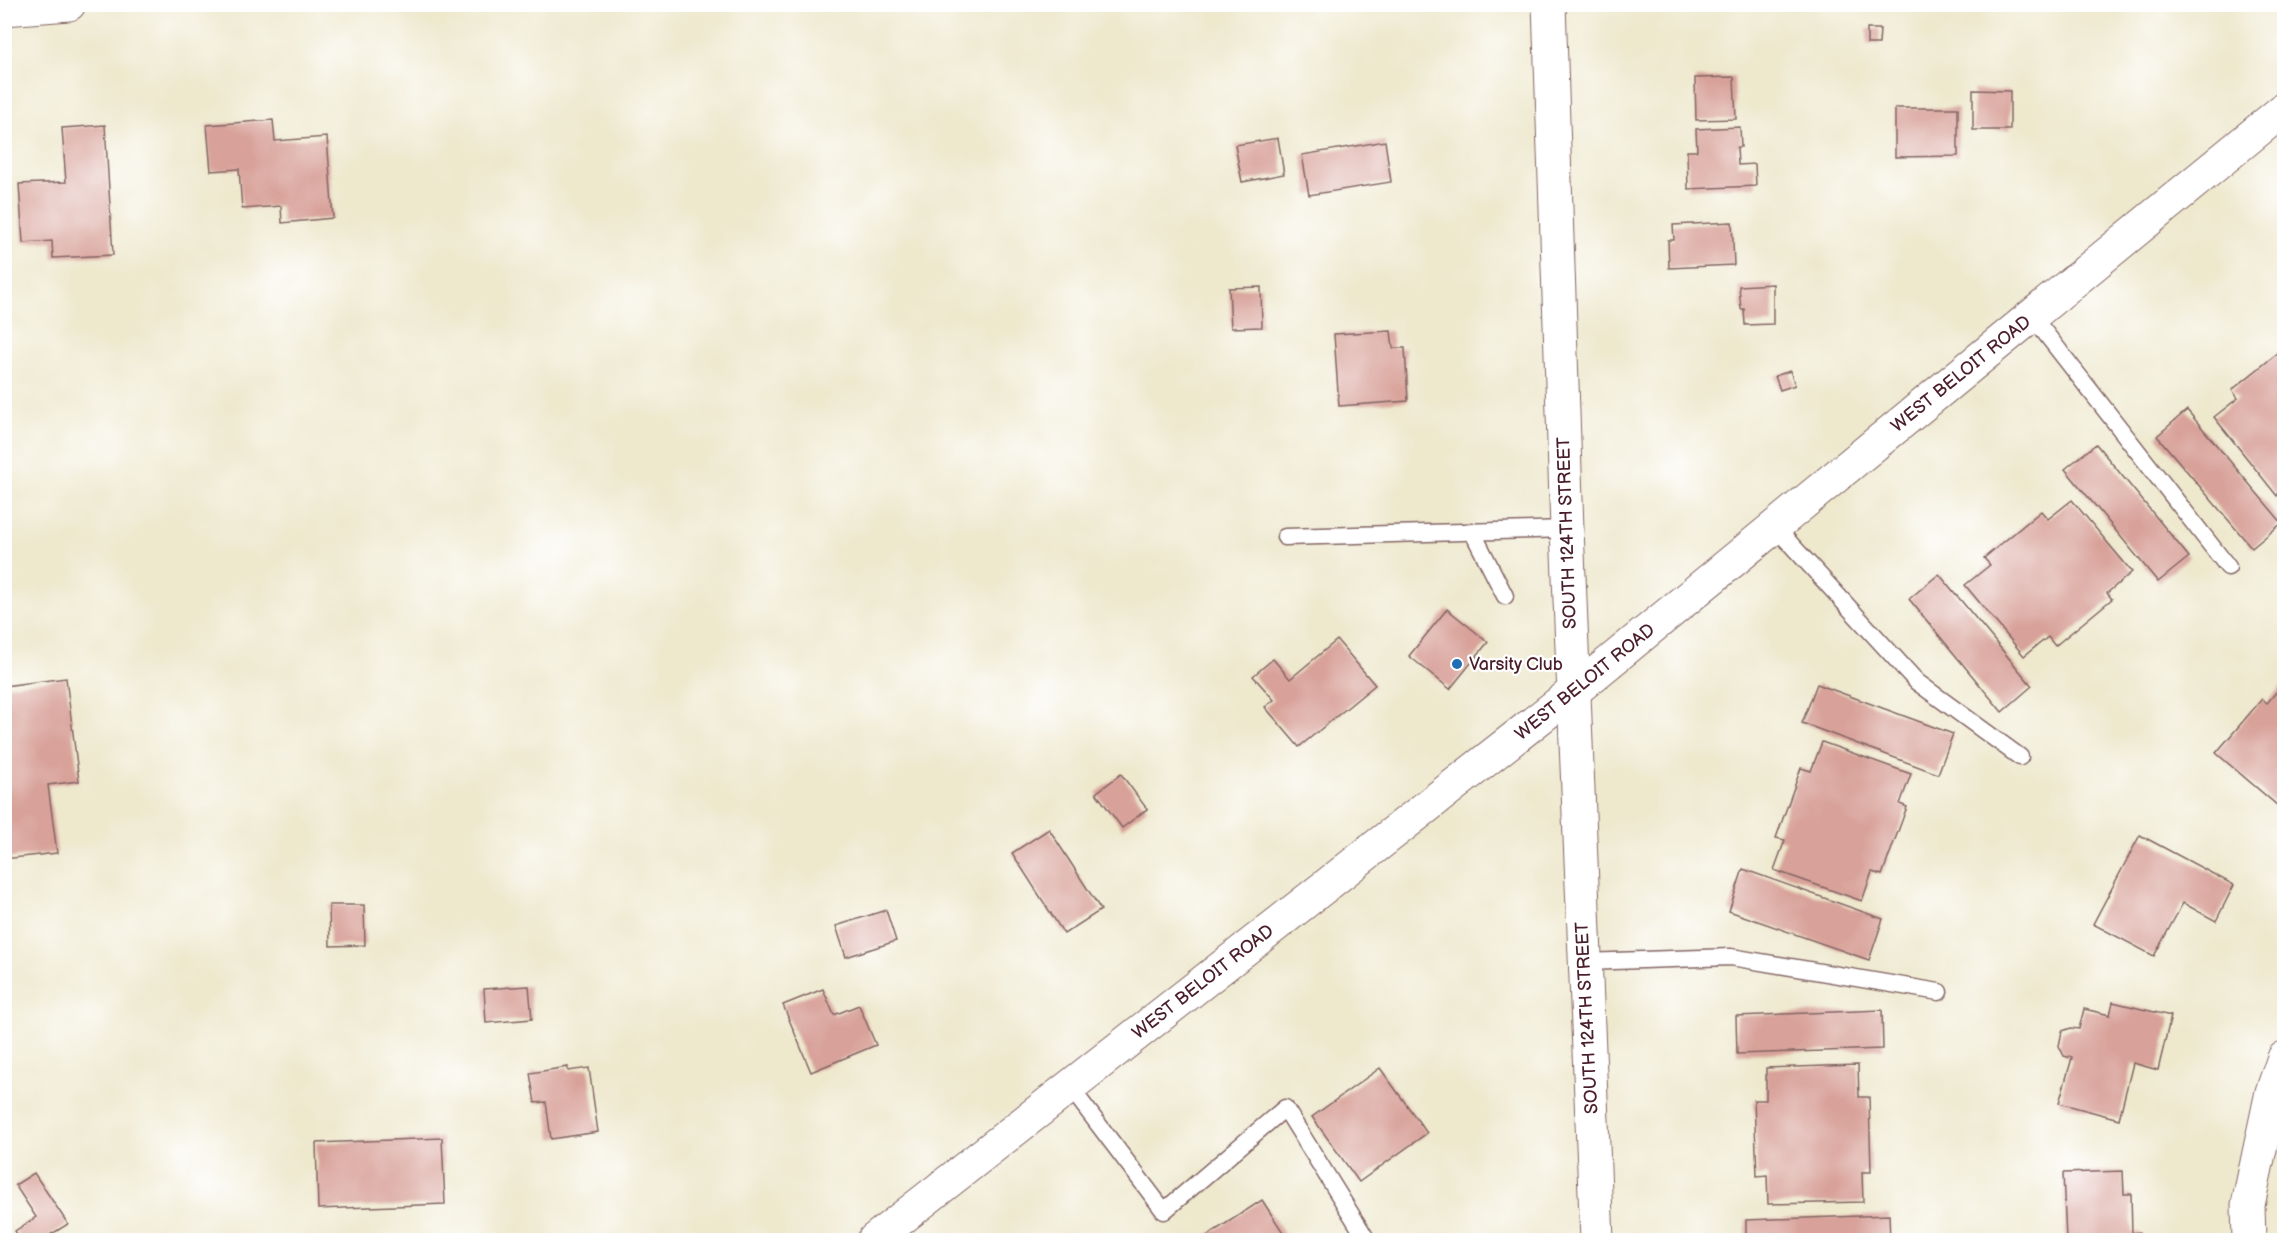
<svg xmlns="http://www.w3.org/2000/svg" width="2289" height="1245" font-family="'Balsamiq Sans',sans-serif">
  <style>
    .building { fill: #d8a199 }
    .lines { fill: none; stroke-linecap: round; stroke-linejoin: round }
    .lane-casing { stroke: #836564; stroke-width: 19 }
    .street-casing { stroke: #836564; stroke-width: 35 }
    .secondary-casing { stroke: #836564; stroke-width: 35 }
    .lane { stroke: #fff; stroke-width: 16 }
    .street { stroke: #fff; stroke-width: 33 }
    .secondary { stroke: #fff; stroke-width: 33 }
    .poi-dot { fill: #1f6fb2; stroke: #fff; stroke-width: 2 }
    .labels { text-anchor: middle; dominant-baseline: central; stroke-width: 4.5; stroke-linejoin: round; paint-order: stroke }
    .street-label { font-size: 18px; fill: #4a1f2b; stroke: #fff }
    .poi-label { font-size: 18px; fill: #4a1f2b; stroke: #fff; text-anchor: start }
  </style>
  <rect width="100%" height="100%" fill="#fff"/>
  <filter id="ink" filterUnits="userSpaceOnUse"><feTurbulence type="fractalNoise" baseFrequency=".0167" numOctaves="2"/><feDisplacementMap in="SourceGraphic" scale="12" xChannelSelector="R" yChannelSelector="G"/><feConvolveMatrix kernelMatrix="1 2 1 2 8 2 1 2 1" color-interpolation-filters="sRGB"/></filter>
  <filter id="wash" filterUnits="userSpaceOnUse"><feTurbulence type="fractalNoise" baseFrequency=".008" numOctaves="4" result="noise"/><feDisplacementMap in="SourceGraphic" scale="24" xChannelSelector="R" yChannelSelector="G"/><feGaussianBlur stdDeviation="1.35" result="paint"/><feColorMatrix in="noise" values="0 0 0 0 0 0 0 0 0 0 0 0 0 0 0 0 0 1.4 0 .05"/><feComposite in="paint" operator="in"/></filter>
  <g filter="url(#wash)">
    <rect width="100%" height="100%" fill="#eee8cd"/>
    <g id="blocks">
      <g class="building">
        <path d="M1867,29H1880L1879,44H1867Z"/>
        <path d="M1734,77L1736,119L1696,120L1695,78Z"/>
        <path d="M1973,90L2010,91V130H1973Z"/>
        <path d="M1895,108H1958V156L1895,157Z"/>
        <path d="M273,120L275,141L327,137L333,218L282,223L281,206L242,209L239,169L211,171L207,125Z"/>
        <path d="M105,125L113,255L53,258L52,241L23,243L19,184L66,182L62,128Z"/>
        <path d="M1740,127L1741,147H1737L1738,165L1755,164L1756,186L1688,189L1687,151H1697L1696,129Z"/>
        <path d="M1278,138L1284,174L1242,182L1235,145Z"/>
        <path d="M1385,141L1391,182L1309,195L1302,155Z"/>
        <path d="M1732,222L1734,265L1669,268L1668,240H1674L1673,225Z"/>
        <path d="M1773,284V324L1745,325L1744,309H1741L1739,286Z"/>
        <path d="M1261,287L1262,327L1231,328L1229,288Z"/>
        <path d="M1391,331L1393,348H1405L1408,401L1339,406L1334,334Z"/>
        <path d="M2284,348V485L2277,496L2214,417L2238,398L2232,390Z"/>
        <path d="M1790,371L1795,385L1780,390L1775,376Z"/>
        <path d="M2187,410L2282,523L2252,548L2157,436Z"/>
        <path d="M2096,444L2189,557L2158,582L2065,469Z"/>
        <path d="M2072,500L2132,572L2107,593L2112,599L2055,646L2048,637L2024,656L1965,585L1990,565L1984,558L2041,511L2048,519Z"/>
        <path d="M1939,574L2032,686L2002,712L1909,599Z"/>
        <path d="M1447,609L1488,642L1450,689L1409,656Z"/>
        <path d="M1337,640L1375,685L1299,747L1265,707L1274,700L1253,676L1273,659L1290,679Z"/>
        <path d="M66,678L79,781L48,785L57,853L4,859V686Z"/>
        <path d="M2284,683V811L2216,753L2262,699L2267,703Z"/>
        <path d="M1817,684L1953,734L1938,774L1802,723Z"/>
        <path d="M1822,742L1911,774L1900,804L1907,807L1882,875L1872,872L1862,901L1774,870L1785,840L1776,838L1801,768L1811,771Z"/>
        <path d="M1121,774L1147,809L1122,828L1096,793Z"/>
        <path d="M1049,829L1101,910L1064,934L1012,853Z"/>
        <path d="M2140,835L2234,885L2216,921L2183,903L2154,956L2093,924Z"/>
        <path d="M1743,869L1883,919L1869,960L1729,911Z"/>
        <path d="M329,905H364L365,945L330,946Z"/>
        <path d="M886,910L896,941L846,957L836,926Z"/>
        <path d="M529,986L532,1019L486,1023L484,989Z"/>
        <path d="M823,989L834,1015L859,1005L876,1045L811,1072L783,1005Z"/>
        <path d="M2113,1002L2171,1016L2158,1070L2133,1063L2119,1119L2059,1103L2072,1058L2064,1056L2059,1046L2062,1031L2071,1028L2079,1029L2084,1009L2110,1015Z"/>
        <path d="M1882,1010L1883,1049L1737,1054L1736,1016Z"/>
        <path d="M1858,1065L1859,1097H1869L1871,1172H1862L1863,1202L1768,1204L1767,1175L1757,1176L1754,1100H1766V1068Z"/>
        <path d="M568,1067V1071L589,1068L598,1132L551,1139L546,1102L535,1103L530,1073Z"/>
        <path d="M1380,1068L1427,1133L1359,1182L1312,1117Z"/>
        <path d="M442,1138L445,1204L318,1209L316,1143Z"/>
        <path d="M2123,1171L2124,1194H2131L2132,1233L2140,1232L2141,1240H2066L2063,1173Z"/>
        <path d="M34,1173L68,1224L42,1240H21L15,1231L36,1217L15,1185Z"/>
        <path d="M1262,1200L1288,1240H1206L1205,1237Z"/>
        <path d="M1889,1215L1890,1240H1746V1220Z"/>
      </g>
    </g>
  </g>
  <g filter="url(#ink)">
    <use href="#blocks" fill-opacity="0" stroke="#836564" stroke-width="1.5"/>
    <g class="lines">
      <defs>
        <g id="lane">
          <path d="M2032,316L2228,567"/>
          <path d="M1775,527L1917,682L2020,757"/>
          <path d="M1472,531L1505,596"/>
          <path d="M1285,537L1567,529"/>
          <path d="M1584,962L1731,957L1939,992"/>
          <path d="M1070,1087L1164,1211L1285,1108L1367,1240"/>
        </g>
        <g id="street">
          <path d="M4,9L69,4"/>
          <path d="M2249,1240L2248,1205L2272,1092L2284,1058"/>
        </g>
        <g id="secondary">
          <path d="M1549,4L1567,529L1597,1240"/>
          <path d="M874,1240L1573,692L2284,109"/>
        </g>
      </defs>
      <use href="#lane" class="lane-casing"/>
      <use href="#street" class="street-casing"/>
      <use href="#secondary" class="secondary-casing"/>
      <use href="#lane" class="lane"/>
      <use href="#street" class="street"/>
      <use href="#secondary" class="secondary"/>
    </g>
  </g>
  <circle class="poi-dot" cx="1457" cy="664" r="6"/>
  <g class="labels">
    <g class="street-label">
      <text transform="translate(1961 374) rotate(-39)">WEST BELOIT ROAD</text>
      <text transform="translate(1567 533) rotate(-92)">SOUTH 124TH STREET</text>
      <text transform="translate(1585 682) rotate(-39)">WEST BELOIT ROAD</text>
      <text transform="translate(1203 982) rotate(-38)">WEST BELOIT ROAD</text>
      <text transform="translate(1587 1018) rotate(-93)">SOUTH 124TH STREET</text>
    </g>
    <g class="poi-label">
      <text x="1469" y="664">Varsity Club</text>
    </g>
  </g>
  <rect width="2289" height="1245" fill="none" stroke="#fff" stroke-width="24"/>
</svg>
